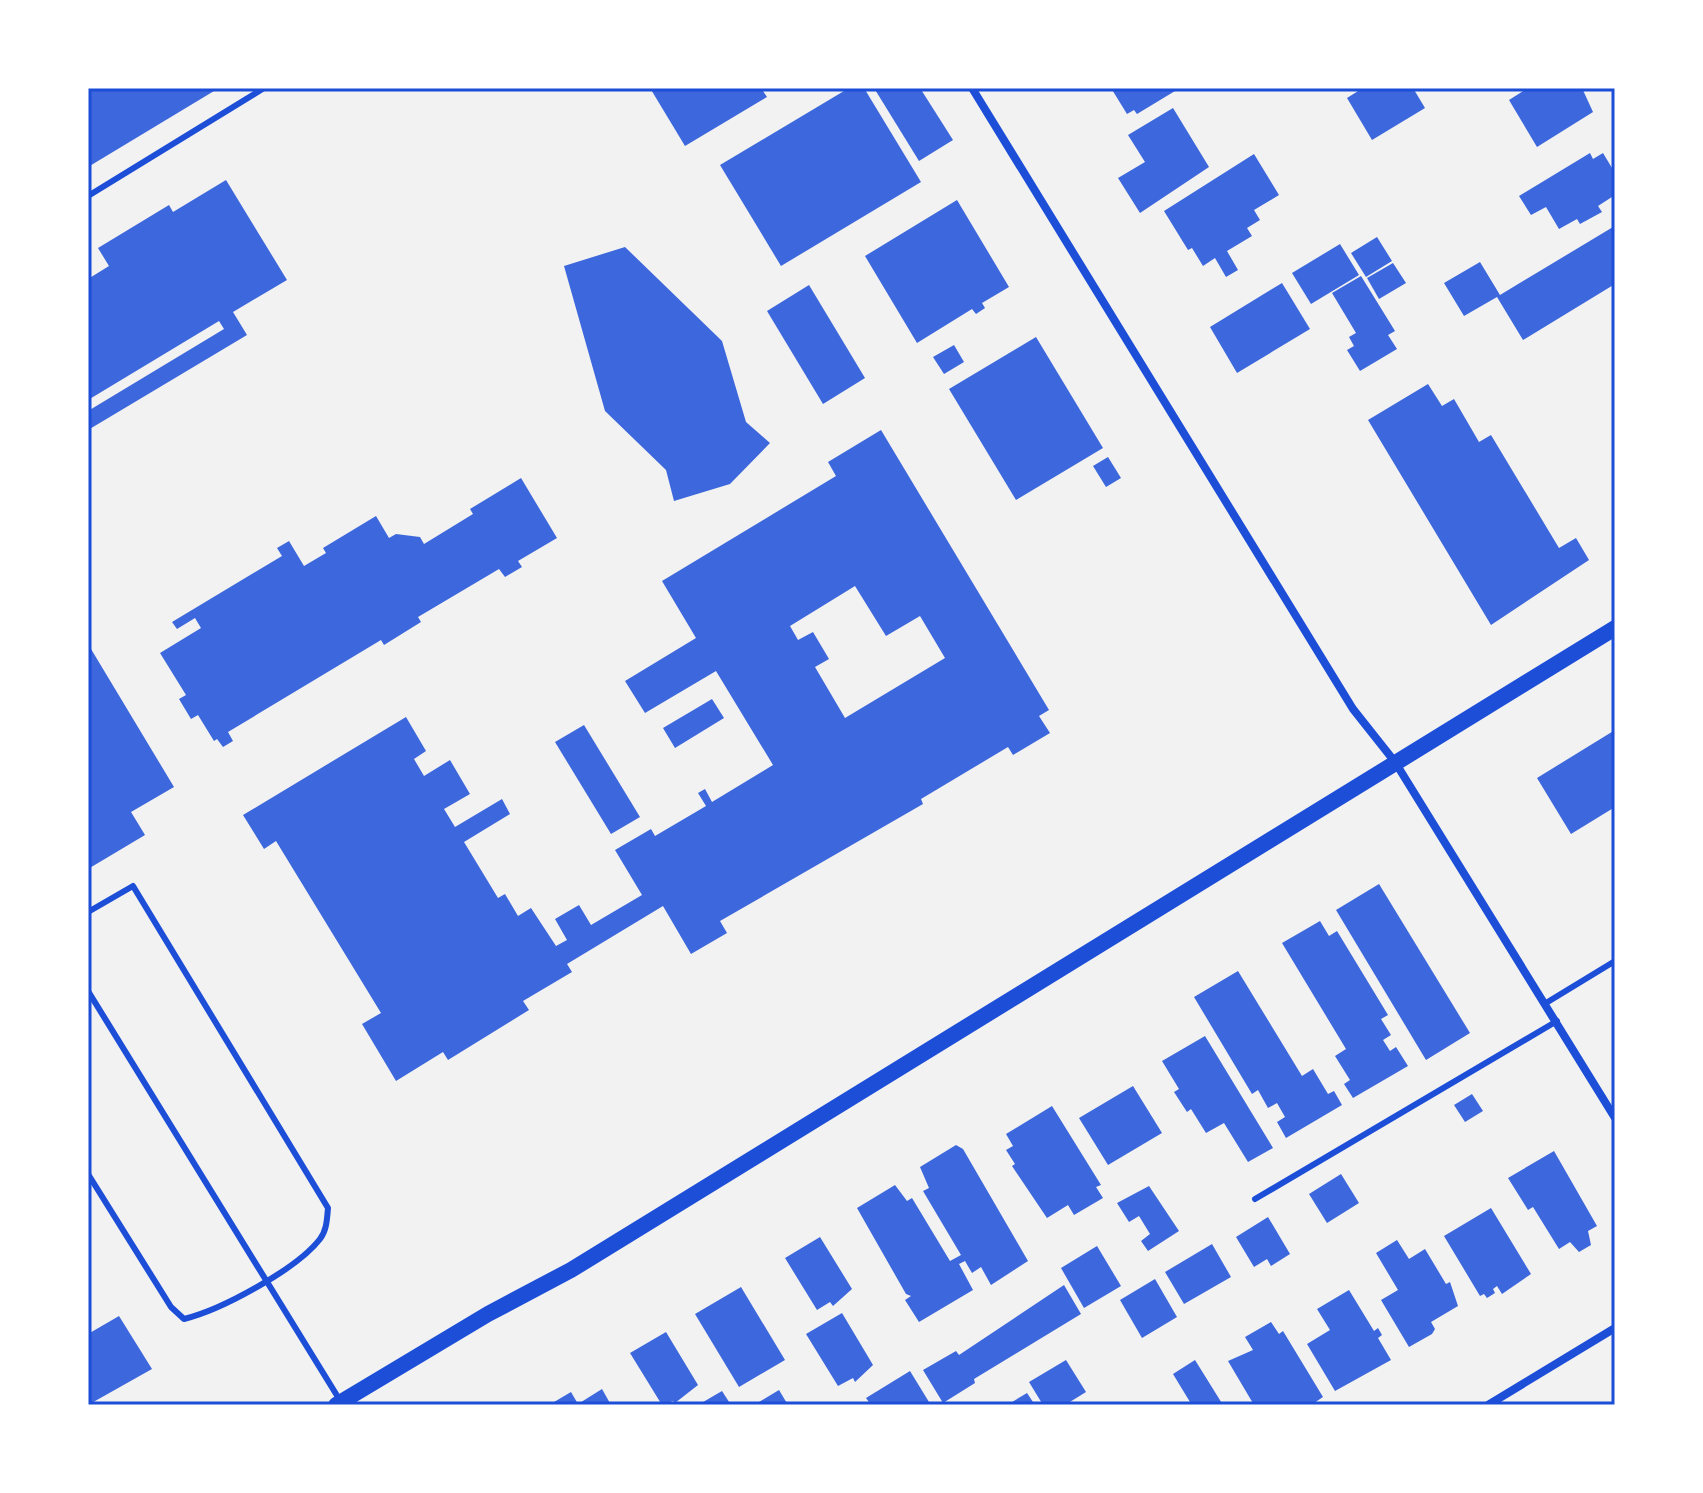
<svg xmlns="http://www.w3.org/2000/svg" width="1703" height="1493" font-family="'Nunito Sans',sans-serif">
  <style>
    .building { fill: #3d67dc; fill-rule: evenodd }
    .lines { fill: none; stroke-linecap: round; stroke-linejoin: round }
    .service { stroke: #1d4ed8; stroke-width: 6 }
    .minor { stroke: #1d4ed8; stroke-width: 8 }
    .secondary { stroke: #1d4ed8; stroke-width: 16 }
    .neatline { fill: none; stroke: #1d4ed8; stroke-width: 3 }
  </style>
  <rect width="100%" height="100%" fill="#f2f2f2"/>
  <g class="building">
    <path d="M88,88H219L88,167Z"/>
    <path d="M650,88H761L767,97L685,146Z"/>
    <path d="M849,88H864L921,182L781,266L720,165Z"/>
    <path d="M874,88H920L953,140L919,161Z"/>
    <path d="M1111,88H1180L1137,114L1134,110L1127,114Z"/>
    <path d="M1363,88H1413L1425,108L1372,140L1347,98Z"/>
    <path d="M1528,88H1582L1593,112L1537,147L1509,100Z"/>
    <path d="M1173,108L1209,167L1140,213L1118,178L1145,162L1128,135Z"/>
    <path d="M1590,153L1593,159L1603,153L1615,173L1612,188L1615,195L1598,206L1602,212L1580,224L1577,219L1559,229L1546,207L1531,215L1519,196Z"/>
    <path d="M1254,154L1279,195L1254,210L1260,220L1247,228L1252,236L1227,251L1238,270L1226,277L1215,258L1203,266L1192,248L1188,250L1164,211Z"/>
    <path d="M226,180L287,280L233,312L247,335L88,430V411L224,329L219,321L88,400V279L109,266L98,248L169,205L173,212Z"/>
    <path d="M957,200L1009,287L982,303L985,308L976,314L972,309L917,343L865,256Z"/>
    <path d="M1613,227L1615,284L1523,340L1497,297L1464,316L1444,283L1480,262L1500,295Z"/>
    <path d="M1377,237L1392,261L1366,277L1351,253Z"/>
    <path d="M1340,244L1359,275L1311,304L1292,273Z"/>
    <path d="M625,247L722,341L746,422L770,443L730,484L674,501L666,470L605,411L564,266Z"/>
    <path d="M1393,263L1406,283L1379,299L1367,278Z"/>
    <path d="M1361,276L1395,331L1388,335L1397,349L1360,371L1347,350L1354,346L1349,337L1356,333L1332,293Z"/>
    <path d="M1282,283L1310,329L1237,373L1210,327Z"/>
    <path d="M809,285L865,378L823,404L767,311Z"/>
    <path d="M1036,337L1103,448L1016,500L949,389Z"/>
    <path d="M954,345L964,362L944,374L933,357Z"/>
    <path d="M1428,384L1442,406L1454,399L1479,442L1491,435L1559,548L1576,538L1589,560L1491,625L1368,420Z"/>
    <path d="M881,430L1049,710L1039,716L1050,733L1013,755L1008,747L921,799L923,804L720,921L727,933L691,954L663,906L567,964L572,972L523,1001L529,1010L448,1060L443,1052L396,1081L362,1024L381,1013L276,841L264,849L243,815L406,717L426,751L414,759L424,776L450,760L470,794L444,809L455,827L502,799L510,814L464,842L498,898L505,894L518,916L531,908L556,946L567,940L555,919L579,905L591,925L642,895L615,850L651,829L655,836L706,806L698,793L705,789L712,802L773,765L716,671L645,713L625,681L696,638L662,581L836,476L828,462ZM855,586L886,636L920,616L945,658L845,718L815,667L829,659L813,632L798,640L790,626Z"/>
    <path d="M1108,457L1121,478L1106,487L1093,466Z"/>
    <path d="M521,478L557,538L518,561L522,567L505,577L499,569L418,617L421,622L384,645L381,640L228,732L233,741L223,747L217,739L214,741L198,715L191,719L179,699L186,695L160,653L201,628L195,618L177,629L172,622L282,556L277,548L289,541L304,566L326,553L323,548L376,516L389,538L396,534L420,537L424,544L473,514L470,509Z"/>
    <path d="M88,644L174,787L131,812L145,835L88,869Z"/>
    <path d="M712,699L724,718L675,748L663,728Z"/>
    <path d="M584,725L640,817L611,834L555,742Z"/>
    <path d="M1615,730V807L1571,834L1537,778Z"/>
    <path d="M1379,884L1470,1033L1426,1060L1336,910Z"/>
    <path d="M1320,921L1329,936L1337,931L1388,1015L1381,1019L1391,1035L1383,1040L1390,1051L1396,1047L1408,1066L1353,1098L1344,1084L1350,1080L1335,1056L1346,1049L1282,943Z"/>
    <path d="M1238,971L1302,1076L1313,1069L1328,1094L1334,1091L1342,1105L1286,1138L1277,1122L1285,1117L1277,1103L1268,1108L1258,1090L1252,1094L1194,997Z"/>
    <path d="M1205,1036L1273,1148L1248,1162L1224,1123L1206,1133L1191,1109L1187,1112L1174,1092L1179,1089L1162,1061Z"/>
    <path d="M1133,1086L1162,1133L1108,1165L1079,1118Z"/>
    <path d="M1472,1094L1483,1111L1465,1122L1454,1105Z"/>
    <path d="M1052,1106L1101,1185L1096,1187L1103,1198L1074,1215L1068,1205L1047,1218L1012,1166L1015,1164L1006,1150L1013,1146L1006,1134Z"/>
    <path d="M956,1145L963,1149L1028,1261L991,1285L981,1267L972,1273L965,1261L959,1264L973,1290L919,1322L905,1300L911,1296L906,1294L857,1208L895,1185L907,1201L912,1198L950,1261L961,1255L923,1191L929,1188L920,1167Z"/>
    <path d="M1554,1151L1597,1226L1588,1231L1591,1245L1579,1252L1570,1242L1559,1249L1533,1207L1528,1210L1508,1178Z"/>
    <path d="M1341,1174L1359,1203L1327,1223L1309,1194Z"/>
    <path d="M1149,1186L1179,1231L1148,1251L1141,1241L1150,1234L1139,1216L1129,1222L1117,1203Z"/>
    <path d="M1491,1208L1531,1274L1502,1294L1497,1286L1493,1289L1495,1293L1487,1298L1484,1294L1480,1296L1444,1236Z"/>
    <path d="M1268,1217L1290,1254L1271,1266L1267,1259L1254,1267L1236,1237Z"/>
    <path d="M820,1237L852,1289L833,1306L830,1302L817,1310L785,1258Z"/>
    <path d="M1397,1240L1409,1259L1425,1249L1446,1284L1450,1282L1458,1306L1431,1322L1435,1329L1432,1334L1409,1347L1381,1300L1398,1290L1376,1253Z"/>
    <path d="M1212,1244L1231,1277L1184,1304L1165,1272Z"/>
    <path d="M1097,1246L1121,1286L1084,1308L1061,1268Z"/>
    <path d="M1155,1279L1177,1317L1142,1338L1120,1300Z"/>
    <path d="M1064,1285L1081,1314L974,1379L975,1383L943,1403L923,1370L956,1351L959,1355Z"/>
    <path d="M741,1287L785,1360L739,1387L695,1314Z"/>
    <path d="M1349,1290L1374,1331L1378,1328L1382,1335L1378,1338L1391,1360L1335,1391L1307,1344L1330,1330L1317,1309Z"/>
    <path d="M842,1313L873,1365L855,1382L853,1378L838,1386L806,1334Z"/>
    <path d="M119,1316L152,1369L88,1405V1334Z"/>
    <path d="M1271,1322L1279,1334L1283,1331L1323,1397L1311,1405H1254L1228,1361L1253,1350L1245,1337Z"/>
    <path d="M666,1332L698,1385L675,1403L673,1401L662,1405L630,1353Z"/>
    <path d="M1066,1360L1086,1392L1065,1405H1043L1029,1382Z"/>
    <path d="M1195,1360L1223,1405H1185L1190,1402L1173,1374Z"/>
    <path d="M910,1371L929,1402L871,1405L866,1398Z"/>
    <path d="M602,1389L611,1405H549L571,1392L578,1404Z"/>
    <path d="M779,1390L788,1405H754Z"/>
    <path d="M722,1391L731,1405H698Z"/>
    <path d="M1027,1393L1035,1405H1007Z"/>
  </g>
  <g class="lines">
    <g class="service">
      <path d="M88,196L264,88"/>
      <path d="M88,912L133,886L328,1208C327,1218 327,1230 320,1239C297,1269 221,1310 184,1319L171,1307L88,1174"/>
      <path d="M88,991L341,1402"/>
      <path d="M1546,1003L1615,961"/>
      <path d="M1255,1199L1557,1021"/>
    </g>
    <g class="minor">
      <path d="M972,88L1353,709L1395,762L1615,1118"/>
      <path d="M1488,1405L1615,1328"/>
    </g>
    <path class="secondary" d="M336,1405L488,1314L571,1270L1615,628"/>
  </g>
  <rect width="1703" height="1493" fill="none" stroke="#ffffff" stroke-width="180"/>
  <rect x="90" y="90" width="1523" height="1313" class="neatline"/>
</svg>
